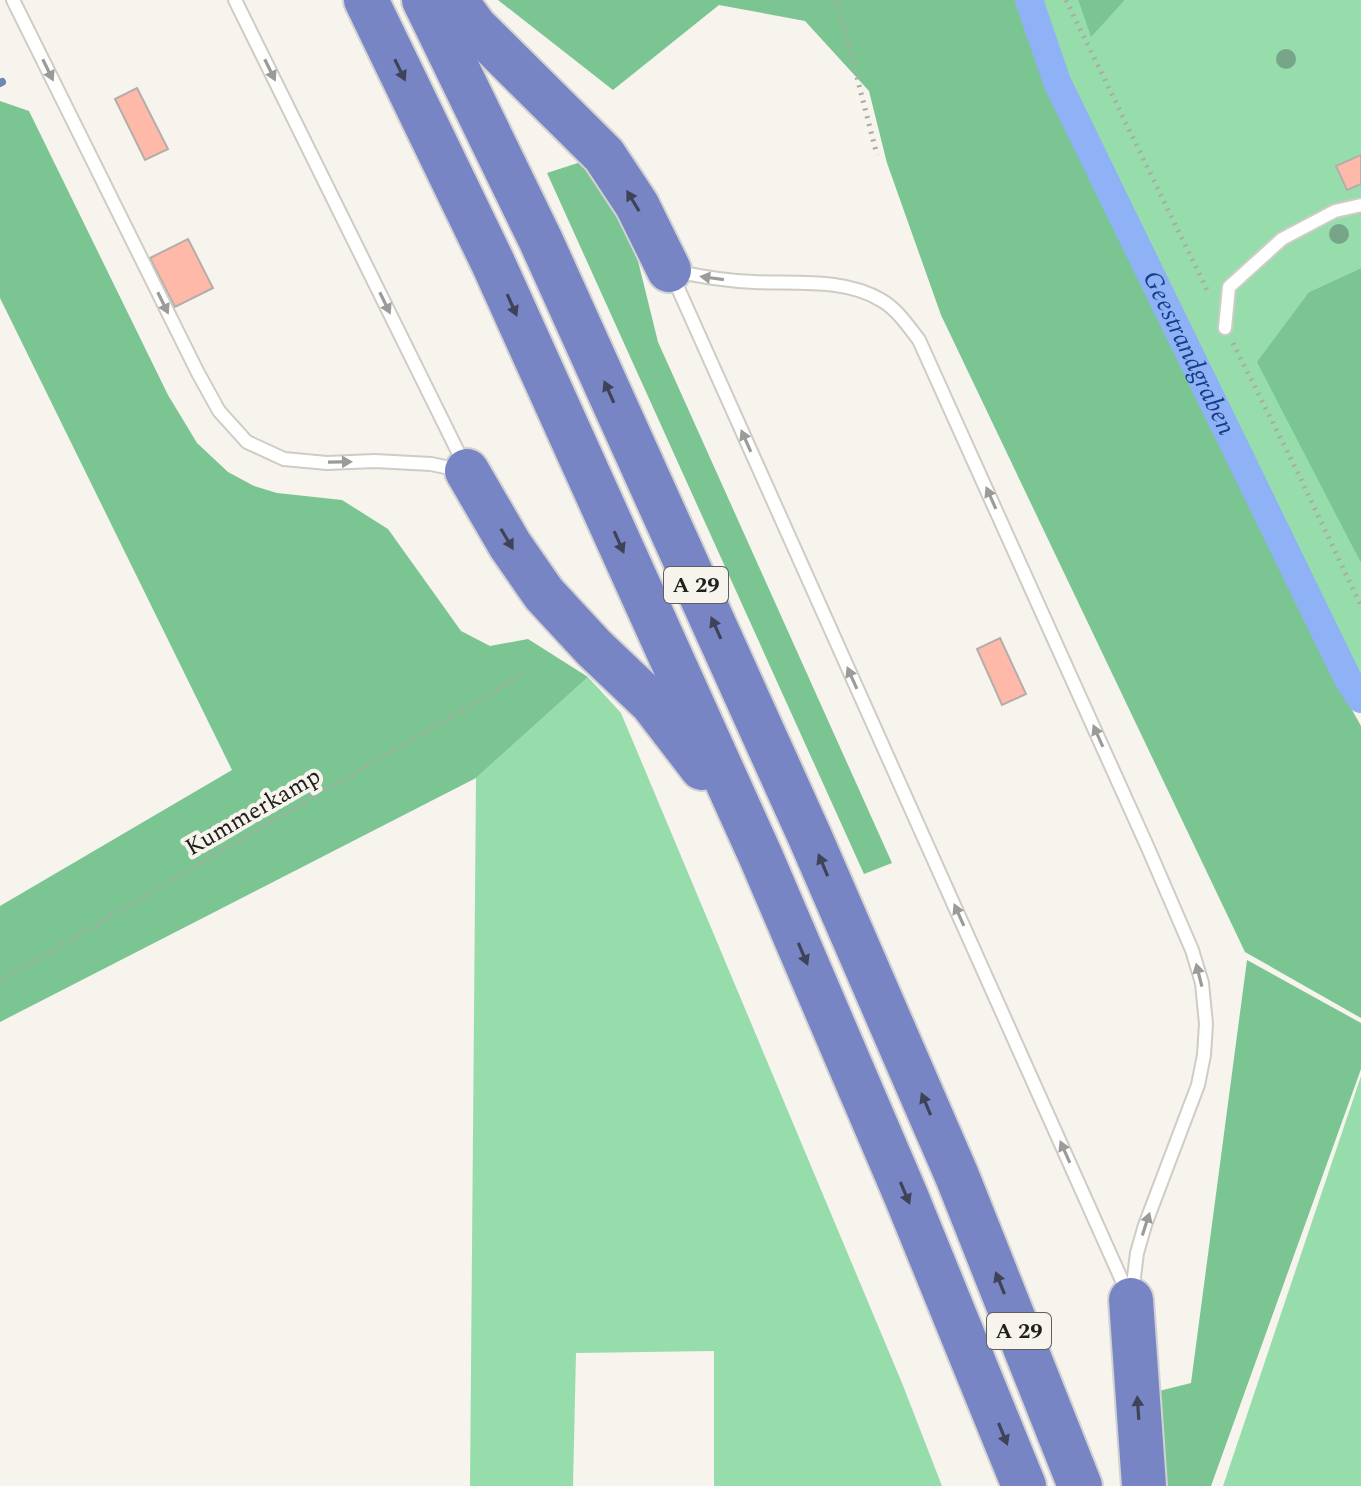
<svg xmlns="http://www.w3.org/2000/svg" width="1361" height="1486" font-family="Spectral,serif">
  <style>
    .green { fill: #97ddac }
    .forest { fill: #7ac592 }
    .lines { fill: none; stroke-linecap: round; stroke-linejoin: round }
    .stream { stroke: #6e86b5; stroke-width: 8 }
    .canal { stroke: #8fb2f6; stroke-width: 28 }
    .building { fill: #feb9a9; stroke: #b5adac; stroke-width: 2 }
    .service-casing { stroke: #cfcbc5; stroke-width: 16 }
    .motorway-casing { stroke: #d3d2d2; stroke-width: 48 }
    .path { stroke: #adaaa6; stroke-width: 5; stroke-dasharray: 2 6; stroke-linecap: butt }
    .service { stroke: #fff; stroke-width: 12 }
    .motorway { stroke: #7885c5; stroke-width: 44 }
    .tree { fill: #77a589 }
    .oneway { fill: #9b9b9a }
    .oneway2 { fill: #3f4358 }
    .labels { text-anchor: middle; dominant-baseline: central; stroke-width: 8; stroke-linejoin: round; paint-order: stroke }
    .shield { fill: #f7f3ed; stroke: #615f5c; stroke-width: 2 }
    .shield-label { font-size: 22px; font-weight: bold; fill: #21201e }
    .street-label { font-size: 24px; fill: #21201e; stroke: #f7f3ed }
    .water-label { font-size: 26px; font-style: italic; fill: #173c88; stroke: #f7f3ed }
  </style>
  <rect width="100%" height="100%" fill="#f7f3ed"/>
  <g class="green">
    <path d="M1038,0H1078L1091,36L1125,0H1361V268L1309,292L1355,551L1361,563V680L1068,82Z"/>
    <path d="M588,677L621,713L902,1383L942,1486H714V1351L576,1353L573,1486H470L476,778Z"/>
    <path d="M1361,1076V1486H1223Z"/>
  </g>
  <g class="forest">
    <path d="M498,0H1015L1044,78L1341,690L1361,726V1018L1245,952L941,315L887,163L869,91L805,21L719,5L613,90Z"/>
    <path d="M1078,0H1125L1091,37Z"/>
    <path d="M0,101L29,111L168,395L197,443L228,472L254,486L277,493L342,500L388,529L461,631L490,646L528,639L588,677L476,778L0,1022V906L232,770L0,298Z"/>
    <path d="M590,159L638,261L658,342L892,863L864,874L547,173Z"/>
    <path d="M1361,268V563L1257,362L1309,292Z"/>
    <path d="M1247,960L1361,1023V1069L1211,1486H1161L1159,1391L1191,1383Z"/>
  </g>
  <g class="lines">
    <path class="stream" d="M0,83L2,82"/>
    <path class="canal" id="s1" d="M1029,0L1057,82L1349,681L1361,699"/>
  </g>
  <g class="building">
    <path d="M137,88L168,149L145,160L115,99Z"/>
    <path d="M1361,155V184L1347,190L1336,166Z"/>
    <path d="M188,239L213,288L175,307L150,258Z"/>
    <path d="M1000,638L1026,694L1002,705L977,649Z"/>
  </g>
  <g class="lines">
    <defs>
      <g id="service">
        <path d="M13,0L198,373L219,411L247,442L284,459L327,463L375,461L431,464L460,470"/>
        <path d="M235,0L464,464"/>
        <path d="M675,271C702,277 727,281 754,282C796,284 844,278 881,300C897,309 908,326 919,340L1148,848L1192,950L1202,983L1206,1024L1204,1055L1198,1085L1145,1225L1137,1253L1132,1293"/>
        <path d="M673,277L1128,1294"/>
        <path d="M1225,328L1229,287L1282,239L1335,211L1361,205"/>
      </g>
      <g id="motorway">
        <path d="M366,0L493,263L761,857L906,1196L1024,1486"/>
        <path d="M424,0L541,241L810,837L957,1176L1080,1486"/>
        <path d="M455,0L475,27L604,155L637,205L669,270"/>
        <path d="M467,471L510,545L544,594L594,648L652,703L702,768"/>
        <path d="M1131,1300L1144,1486"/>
      </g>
    </defs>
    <use href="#service" class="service-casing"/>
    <use href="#motorway" class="motorway-casing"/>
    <g class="path">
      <path d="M837,0L877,155"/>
      <path d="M1066,0L1209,294"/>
      <path d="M1233,343L1299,475L1361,606"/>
      <path d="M0,981L525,673"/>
    </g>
    <use href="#service" class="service"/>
    <use href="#motorway" class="motorway"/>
  </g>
  <g class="tree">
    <circle cx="1286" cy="59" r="10"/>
    <circle cx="1339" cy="234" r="10"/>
  </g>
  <defs><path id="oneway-solid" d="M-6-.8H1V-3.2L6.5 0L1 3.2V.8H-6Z" transform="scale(2)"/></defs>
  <g class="oneway">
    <use href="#oneway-solid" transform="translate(48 70) rotate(64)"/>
    <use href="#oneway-solid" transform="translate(270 70) rotate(64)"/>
    <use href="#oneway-solid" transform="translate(712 278) rotate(-172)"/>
    <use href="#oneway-solid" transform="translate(163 303) rotate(64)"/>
    <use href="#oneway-solid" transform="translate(385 303) rotate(64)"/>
    <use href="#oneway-solid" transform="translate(746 441) rotate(-114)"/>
    <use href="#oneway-solid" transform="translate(340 462) rotate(-1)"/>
    <use href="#oneway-solid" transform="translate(991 498) rotate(-114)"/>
    <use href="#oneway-solid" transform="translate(852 678) rotate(-114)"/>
    <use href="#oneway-solid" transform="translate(1098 736) rotate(-114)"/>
    <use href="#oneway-solid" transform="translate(959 915) rotate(-114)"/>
    <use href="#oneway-solid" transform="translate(1199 975) rotate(-104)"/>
    <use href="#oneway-solid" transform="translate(1065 1152) rotate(-114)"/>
    <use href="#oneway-solid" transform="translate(1146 1224) rotate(-72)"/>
  </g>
  <g class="oneway2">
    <use href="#oneway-solid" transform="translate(400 70) rotate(64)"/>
    <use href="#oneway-solid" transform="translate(633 201) rotate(-121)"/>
    <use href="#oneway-solid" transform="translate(512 305) rotate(66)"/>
    <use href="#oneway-solid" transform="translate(609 392) rotate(-114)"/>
    <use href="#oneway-solid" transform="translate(507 539) rotate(59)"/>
    <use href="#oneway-solid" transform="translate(619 542) rotate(66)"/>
    <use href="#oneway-solid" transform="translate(716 628) rotate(-114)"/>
    <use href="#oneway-solid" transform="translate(823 865) rotate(-113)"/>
    <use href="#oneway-solid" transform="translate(803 954) rotate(67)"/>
    <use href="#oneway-solid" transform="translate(926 1104) rotate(-113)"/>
    <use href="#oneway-solid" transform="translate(905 1193) rotate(67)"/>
    <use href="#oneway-solid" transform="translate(1000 1283) rotate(-112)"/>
    <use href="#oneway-solid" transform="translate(1138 1408) rotate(-94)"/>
    <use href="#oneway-solid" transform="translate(1003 1434) rotate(68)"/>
  </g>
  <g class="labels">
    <g class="shield">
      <rect x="664" y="567" width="64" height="36" rx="6"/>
      <rect x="987" y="1313" width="64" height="36" rx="6"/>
    </g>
    <g class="shield-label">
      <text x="696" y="585">A 29</text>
      <text x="1019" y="1331">A 29</text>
    </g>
    <g class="street-label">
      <text transform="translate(253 812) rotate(-30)">Kummerkamp</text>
    </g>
    <g class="water-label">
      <text stroke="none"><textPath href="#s1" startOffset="388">Geestrandgraben</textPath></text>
    </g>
  </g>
</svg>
